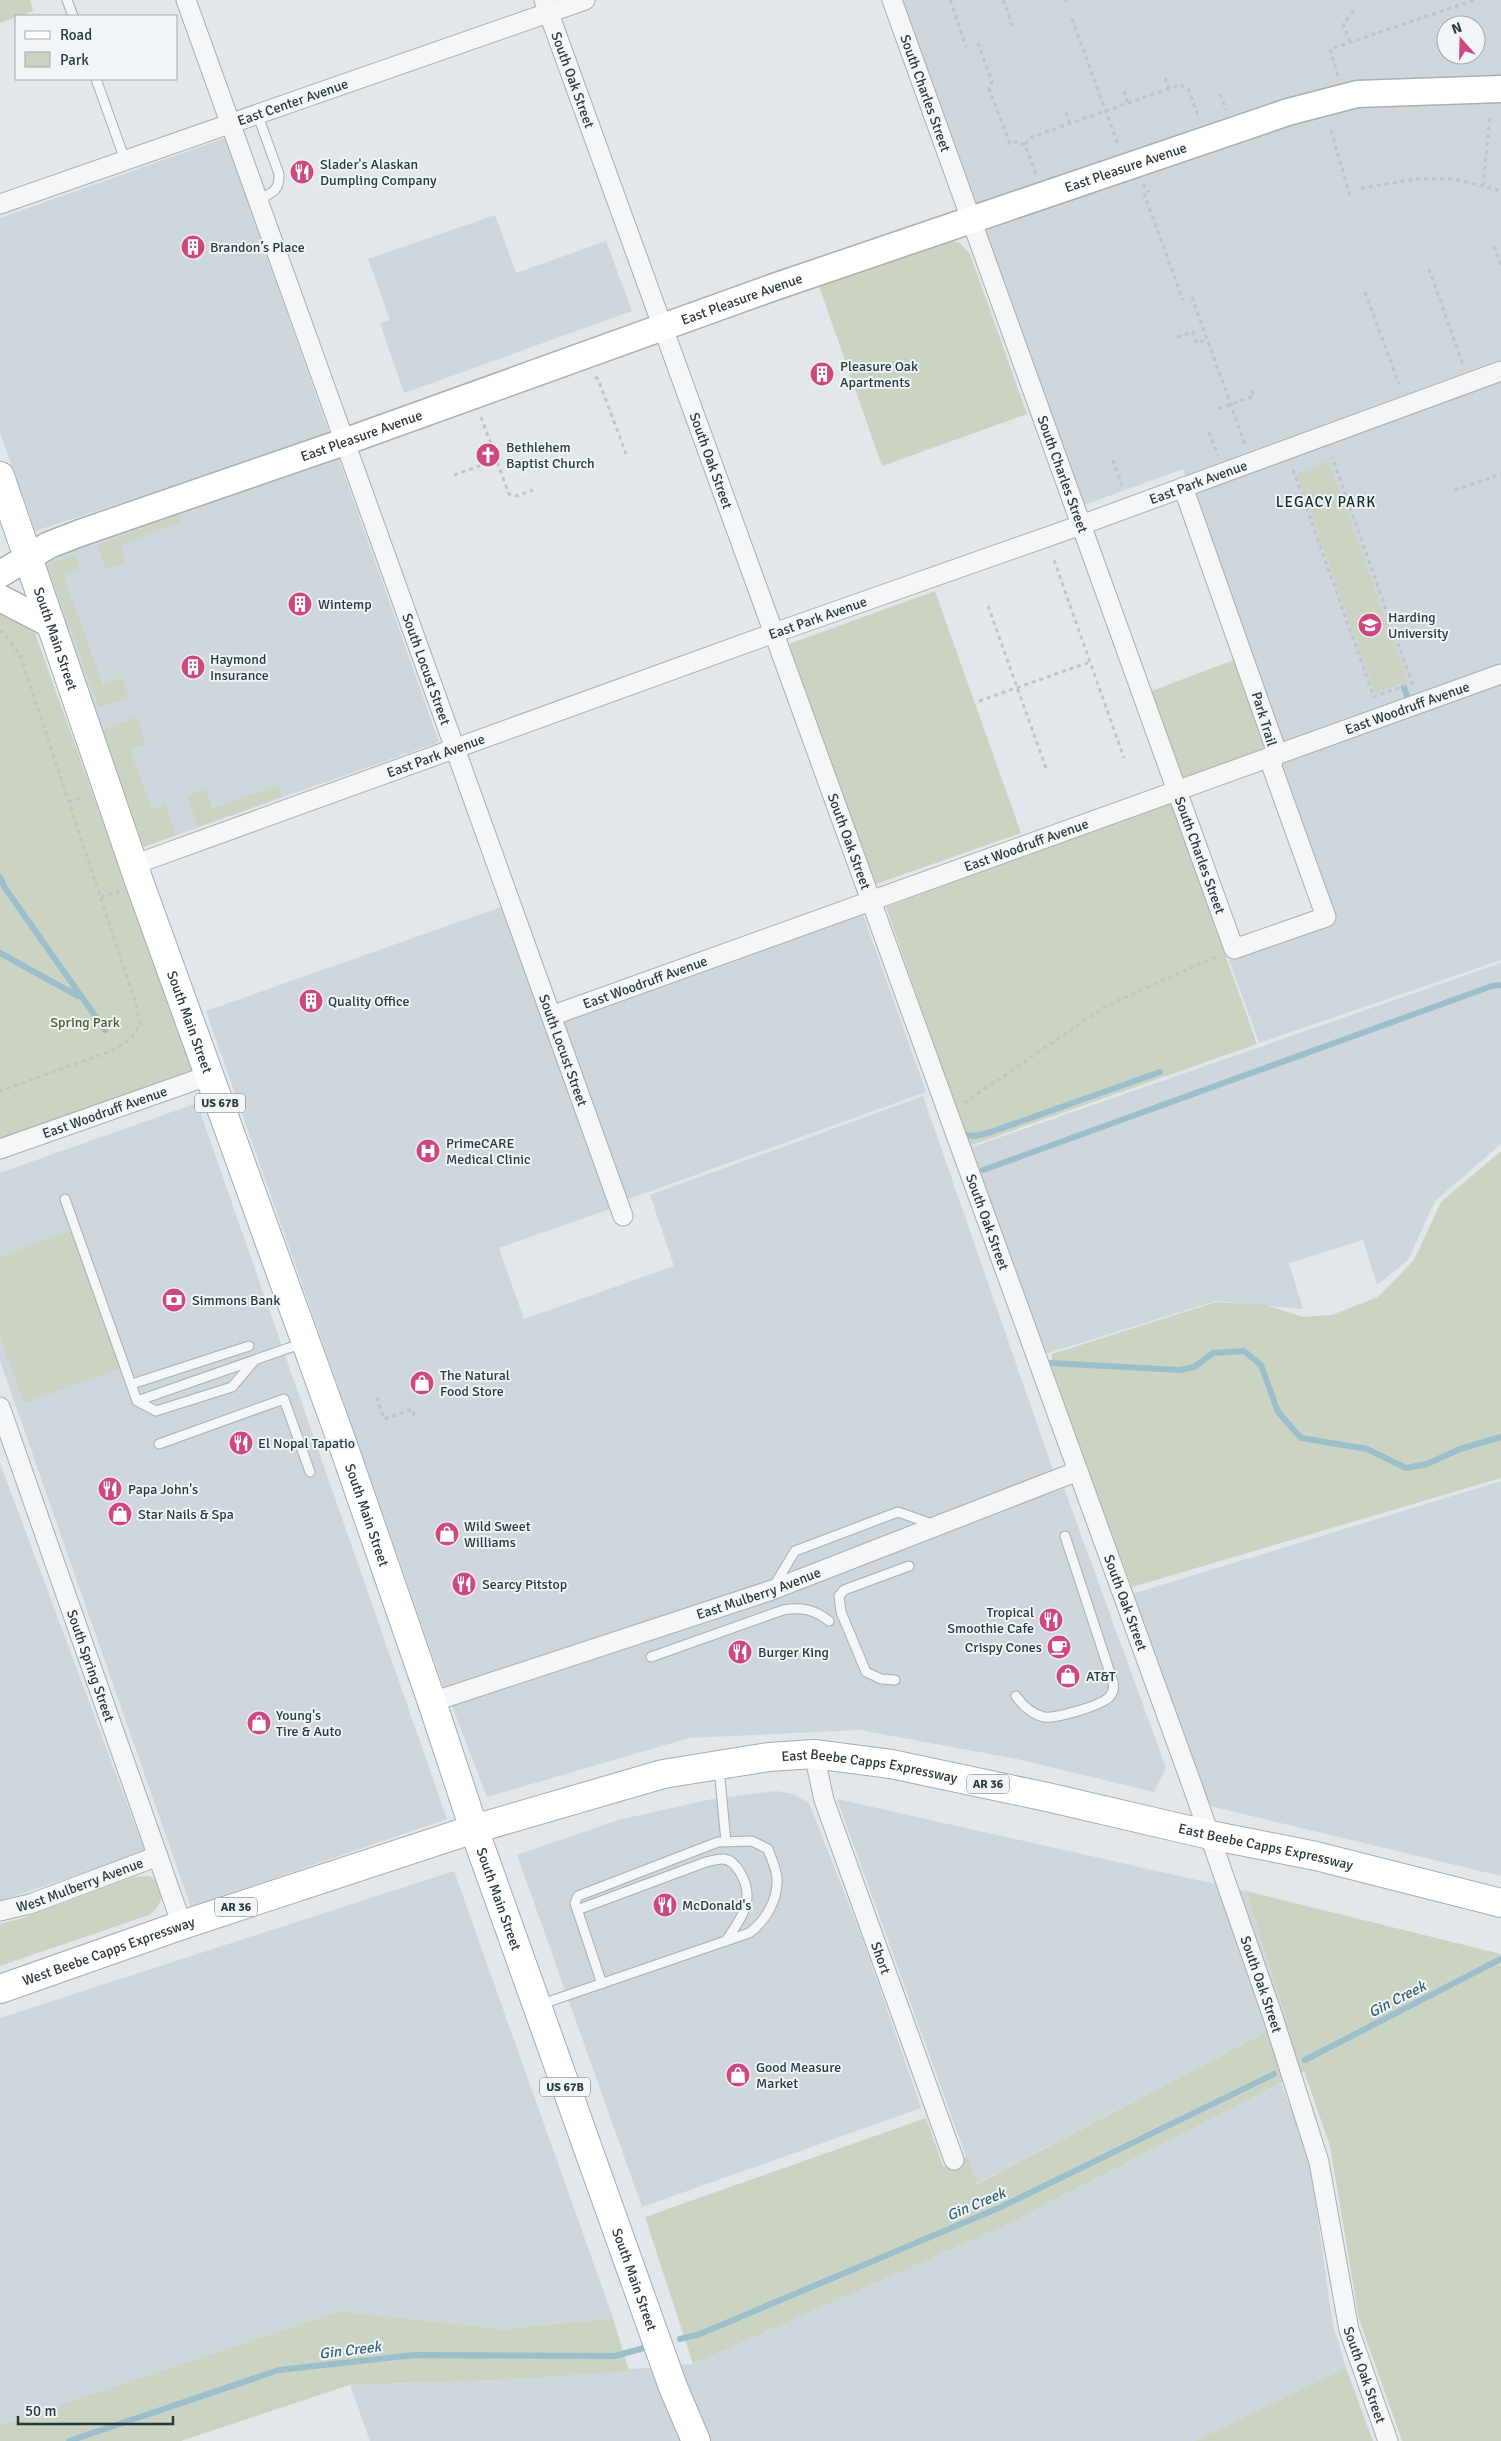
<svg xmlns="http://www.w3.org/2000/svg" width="1501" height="2441" font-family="Signika,sans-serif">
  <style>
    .built { fill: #cfd7dc; fill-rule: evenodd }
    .green { fill: #cbd4c2 }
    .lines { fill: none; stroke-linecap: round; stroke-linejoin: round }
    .stream { stroke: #9cbeca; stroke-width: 6 }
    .lane-casing { stroke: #a6afb4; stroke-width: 11 }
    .street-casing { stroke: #a6afb4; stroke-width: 21 }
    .secondary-casing { stroke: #a6afb4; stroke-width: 29 }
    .primary-casing { stroke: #a0aeb5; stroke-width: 30 }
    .path { stroke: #bfc5c8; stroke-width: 3; stroke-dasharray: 4 4; stroke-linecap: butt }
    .lane { stroke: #f4f6f8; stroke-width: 9 }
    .street { stroke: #f4f6f8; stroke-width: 19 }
    .secondary { stroke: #fff; stroke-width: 26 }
    .primary { stroke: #fff; stroke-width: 28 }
    .labels { text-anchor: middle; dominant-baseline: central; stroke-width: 4; stroke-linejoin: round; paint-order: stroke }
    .shield { fill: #f1f5f7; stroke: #657178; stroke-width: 1 }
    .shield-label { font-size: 12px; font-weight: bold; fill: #293941 }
    .street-label { font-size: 14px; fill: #293941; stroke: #f1f5f7 }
    .poi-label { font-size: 14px; fill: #293941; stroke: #f1f5f7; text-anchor: start }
    .park-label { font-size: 14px; fill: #485d37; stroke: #f1f5f7 }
    .neighbourhood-label { font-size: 15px; letter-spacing: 1px; fill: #1c2932; stroke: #f1f5f7 }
    .water-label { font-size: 15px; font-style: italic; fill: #336375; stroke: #f1f5f7 }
  </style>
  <rect width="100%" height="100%" fill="#e1e7ea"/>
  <g class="built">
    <path d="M903,0H1501V960L1259,1043L1229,960L1333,923L1278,766L1280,744L1183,469L1084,505ZM1446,25H1476V55H1446Z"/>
    <path d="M225,138L330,435L35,531L0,433V218Z"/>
    <path d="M495,215L516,273L606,241L632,311L404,393L380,323L390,320L368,259Z"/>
    <path d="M337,454L439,742L140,848L38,560Z"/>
    <path d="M504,906L610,1209L499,1248L524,1319L674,1266L650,1195L923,1096L1053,1470L768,1584L631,1626L445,1691L206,1011Z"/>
    <path d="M862,912L926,1092L626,1200L561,1019Z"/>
    <path d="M1501,963V1144L1435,1201L1408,1260L1377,1285L1363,1240L1289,1263L1303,1309L1216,1301L1045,1354L969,1148Z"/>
    <path d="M197,1103L447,1819L191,1907L0,1361V1173Z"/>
    <path d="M0,1463L145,1852L0,1901Z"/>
    <path d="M1501,1481V1876L1206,1805L1132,1594Z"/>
    <path d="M1064,1488L1166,1768L1154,1792L1017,1759L860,1730L689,1738L487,1797L452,1706L773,1596Z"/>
    <path d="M776,1791L793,1794L809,1803L863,1940L921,2108L642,2207L517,1855L618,1820L712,1799Z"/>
    <path d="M837,1799L1246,1891L1287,2021L976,2184Z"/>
    <path d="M454,1871L613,2318L502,2329L339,2311L0,2425V2018Z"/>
    <path d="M1281,2083L1302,2138L1312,2179L1333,2325L1346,2368L1194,2441H370L350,2385L500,2380L693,2364L1006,2225Z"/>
  </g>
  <g class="green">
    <path d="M0,0H30L33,11L0,23Z"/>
    <path d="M949,240L960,243L970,254L1027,414L882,466L819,286Z"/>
    <path d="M1329,461L1408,681L1375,693L1297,474Z"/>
    <path d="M179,514L182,522L120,545L126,562L106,569L97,545Z"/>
    <path d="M75,555L80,568L63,575L103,685L122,678L129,697L99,708L47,565Z"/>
    <path d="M935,591L1021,833L873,885L789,644Z"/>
    <path d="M0,608L35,633L193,1073L0,1145Z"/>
    <path d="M1234,660L1267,749L1181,780L1149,692Z"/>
    <path d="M137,717L146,744L130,750L152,809L165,804L176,835L144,847L102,730Z"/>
    <path d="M279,784L283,796L198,827L187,796L205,789L213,809Z"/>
    <path d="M1171,803L1257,1044L969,1146L886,907Z"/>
    <path d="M1501,1151V1478L1132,1587L1051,1374L1052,1354L1216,1302L1265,1305L1304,1317L1332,1315L1378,1297L1414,1260L1441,1202Z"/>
    <path d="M72,1230L121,1368L24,1403L0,1337V1257Z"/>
    <path d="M150,1876L159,1884L162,1898L156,1909L149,1915L0,1966V1924L26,1917L133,1877Z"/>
    <path d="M1246,1891L1501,1954V2441H1402L1359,2319L1330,2146L1304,2071L1006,2225L693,2364L645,2217L926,2118L943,2166L967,2157L977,2184L1287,2021Z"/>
    <path d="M339,2311L502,2329L613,2318L629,2371L500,2380L350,2385L181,2441H0V2425Z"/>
    <path d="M1346,2368L1373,2441H1194Z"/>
  </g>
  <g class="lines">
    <g class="stream">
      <path d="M1404,687L1407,696"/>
      <path d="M0,877L5,888L105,1030"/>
      <path d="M0,953L78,996"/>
      <path d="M964,1135L975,1136L991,1132L1160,1072"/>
      <path d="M983,1170L1492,986L1501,985"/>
      <path d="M1050,1363L1180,1370L1194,1367L1213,1353L1244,1351L1261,1365L1278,1412L1301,1438L1367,1449L1406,1468L1427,1464L1460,1449L1501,1437"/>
      <path d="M1305,2060L1501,1959"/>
      <path d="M680,2339L700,2334L1001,2207L1274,2074"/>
      <path d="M69,2441L279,2370L414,2355L615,2356L644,2348"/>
    </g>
    <defs>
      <g id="lane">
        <path d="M67,0L73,16"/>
        <path d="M96,79L125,160"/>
        <path d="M257,200C271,194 280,191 279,174L257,113"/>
        <path d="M65,1199L137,1401L303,1343"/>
        <path d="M132,1384L249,1346"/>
        <path d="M137,1401L156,1411L232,1387L254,1361"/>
        <path d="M159,1444L284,1399L310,1472"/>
        <path d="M774,1586L795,1551L898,1512L935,1525"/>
        <path d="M651,1657L783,1610C801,1607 814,1609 829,1621"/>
        <path d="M895,1680L881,1679L866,1672L841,1612L839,1596L844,1590L909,1566"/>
        <path d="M1016,1696C1023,1706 1031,1714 1044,1717C1055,1719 1104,1705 1110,1696C1114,1692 1114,1687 1113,1682L1065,1536"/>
        <path d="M719,1768L726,1842"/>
        <path d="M577,1910L706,1862C711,1861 717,1859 722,1859C736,1858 747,1882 747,1895C748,1911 734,1928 726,1941"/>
        <path d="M539,2005L749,1933C765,1922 778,1900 777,1879C777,1870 771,1858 768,1849L752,1841L718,1842L578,1896L575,1903L602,1984"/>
      </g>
      <g id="street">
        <path id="s1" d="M186,0L623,1216"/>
        <path id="s2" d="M544,0L1192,1785L1272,2014L1319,2162L1349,2330L1388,2441"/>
        <path id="s3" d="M892,0L1234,949L1326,917L1272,767L1275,747L1183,487"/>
        <path id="s4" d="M0,204L585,0"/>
        <path id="s5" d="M133,865L774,633L1081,525L1501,371"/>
        <path id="s6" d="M551,1016L1501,674"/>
        <path id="s7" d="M0,1149L210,1075"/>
        <path id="s8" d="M0,1407L182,1925"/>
        <path id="s9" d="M432,1702L772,1590L1078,1471"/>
        <path id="s10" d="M814,1754L824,1800L954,2160"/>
        <path id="s11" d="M0,1911L30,1904L158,1856"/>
      </g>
      <g id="secondary">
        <path id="s12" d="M0,574L49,545L80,533L344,442L777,286L1288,112L1357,94L1501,89"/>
        <path d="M0,598L52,625"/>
      </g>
      <g id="primary">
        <path id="s13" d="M0,476L140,884L343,1445L432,1702L474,1829L673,2387L696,2441"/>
        <path id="s14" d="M0,1989L182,1925L474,1829L663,1774L769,1757L814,1754L891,1764L1047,1797L1210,1835L1316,1856L1501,1903"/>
      </g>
    </defs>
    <use href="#lane" class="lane-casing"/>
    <use href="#street" class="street-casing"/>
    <use href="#secondary" class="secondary-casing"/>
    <use href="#primary" class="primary-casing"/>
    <g class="path">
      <path d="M950,0L966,47"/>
      <path d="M1003,0L1014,30"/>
      <path d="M1066,0V2"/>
      <path d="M1072,19L1118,145"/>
      <path d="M1350,42L1343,24L1354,11"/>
      <path d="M978,43L992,82L989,88L1010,144L1018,141L1025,145"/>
      <path d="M1338,76L1330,49L1475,0"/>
      <path d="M1165,78L1169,88"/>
      <path d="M1124,91L1128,103"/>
      <path d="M1220,94L1226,110"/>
      <path d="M1066,112L1070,123"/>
      <path d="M1331,130L1350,196"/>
      <path d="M1036,174L1025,145L1029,138L1179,85L1188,88L1199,119"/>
      <path d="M1143,184L1149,192"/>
      <path d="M1483,186L1490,117"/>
      <path d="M1361,188L1417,179H1455L1501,191"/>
      <path d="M1144,193L1183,300"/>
      <path d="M1494,246L1501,265"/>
      <path d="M1429,269L1463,365"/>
      <path d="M1365,292L1399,384"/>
      <path d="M1192,297L1245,444"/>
      <path d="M1177,337L1193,332L1197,343L1208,339"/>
      <path d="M595,377L598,379L626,454"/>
      <path d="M1218,409L1254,396L1251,390"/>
      <path d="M481,417L509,494L517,496L533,490"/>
      <path d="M1209,432L1218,456"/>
      <path d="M1113,460L1122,485"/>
      <path d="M1293,470L1374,697L1412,683L1332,457"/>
      <path d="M454,475L501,458"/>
      <path d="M1455,490L1501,474"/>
      <path d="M1054,560L1124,758"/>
      <path d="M988,606L1047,771"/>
      <path d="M0,631L4,633L20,655L136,1004L140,1024L131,1039L111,1051L0,1091"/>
      <path d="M979,701L1090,662"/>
      <path d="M69,802L85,797"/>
      <path d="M101,897L119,891"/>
      <path d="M964,1103L1106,1006L1217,956"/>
      <path d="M379,1398L377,1399L384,1419L412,1409L416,1419"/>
    </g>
    <use href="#lane" class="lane"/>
    <use href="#street" class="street"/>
    <use href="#secondary" class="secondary"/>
    <use href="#primary" class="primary"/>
  </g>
  <defs>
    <symbol id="restaurant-disc" viewBox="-11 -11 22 22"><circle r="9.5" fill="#ce477f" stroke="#f1f5f7"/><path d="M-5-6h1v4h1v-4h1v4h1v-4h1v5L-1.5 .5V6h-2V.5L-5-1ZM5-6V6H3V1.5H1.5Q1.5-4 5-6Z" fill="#fff"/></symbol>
    <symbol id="building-disc" viewBox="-11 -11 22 22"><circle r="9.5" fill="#ce477f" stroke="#f1f5f7"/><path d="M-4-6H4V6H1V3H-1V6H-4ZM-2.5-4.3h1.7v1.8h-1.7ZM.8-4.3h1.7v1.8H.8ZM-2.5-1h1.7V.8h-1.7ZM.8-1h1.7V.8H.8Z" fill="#fff"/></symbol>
    <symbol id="church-disc" viewBox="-11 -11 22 22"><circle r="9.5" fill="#ce477f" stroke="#f1f5f7"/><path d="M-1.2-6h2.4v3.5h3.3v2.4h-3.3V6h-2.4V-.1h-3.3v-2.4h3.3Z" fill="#fff"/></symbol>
    <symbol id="university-disc" viewBox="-11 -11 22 22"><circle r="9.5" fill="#ce477f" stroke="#f1f5f7"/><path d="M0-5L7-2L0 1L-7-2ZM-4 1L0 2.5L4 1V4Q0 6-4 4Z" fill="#fff"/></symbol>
    <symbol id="hospital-disc" viewBox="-11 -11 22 22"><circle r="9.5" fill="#ce477f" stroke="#f1f5f7"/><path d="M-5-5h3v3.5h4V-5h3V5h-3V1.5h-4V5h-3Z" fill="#fff"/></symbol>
    <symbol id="bank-disc" viewBox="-11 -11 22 22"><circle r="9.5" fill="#ce477f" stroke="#f1f5f7"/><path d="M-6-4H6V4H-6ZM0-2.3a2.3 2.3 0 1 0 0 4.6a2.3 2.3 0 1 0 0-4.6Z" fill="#fff"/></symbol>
    <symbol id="shop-disc" viewBox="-11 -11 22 22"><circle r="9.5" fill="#ce477f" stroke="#f1f5f7"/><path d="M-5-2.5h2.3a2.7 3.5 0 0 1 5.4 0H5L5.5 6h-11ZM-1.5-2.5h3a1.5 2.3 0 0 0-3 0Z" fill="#fff"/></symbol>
    <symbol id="cafe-disc" viewBox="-11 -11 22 22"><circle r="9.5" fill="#ce477f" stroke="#f1f5f7"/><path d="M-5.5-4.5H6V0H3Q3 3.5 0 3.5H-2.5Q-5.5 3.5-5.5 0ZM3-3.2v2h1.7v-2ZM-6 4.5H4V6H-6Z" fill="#fff"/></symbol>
  </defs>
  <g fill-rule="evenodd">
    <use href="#restaurant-disc" x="288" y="158" width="28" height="28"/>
    <use href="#building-disc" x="179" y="233" width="28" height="28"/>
    <use href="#building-disc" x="808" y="360" width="28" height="28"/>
    <use href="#church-disc" x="474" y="441" width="28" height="28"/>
    <use href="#building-disc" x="286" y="590" width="28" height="28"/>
    <use href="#university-disc" x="1356" y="611" width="28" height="28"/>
    <use href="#building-disc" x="179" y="653" width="28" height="28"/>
    <use href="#building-disc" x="297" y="987" width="28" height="28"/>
    <use href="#hospital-disc" x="414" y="1137" width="28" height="28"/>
    <use href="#bank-disc" x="160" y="1286" width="28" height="28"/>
    <use href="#shop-disc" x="408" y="1369" width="28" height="28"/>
    <use href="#restaurant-disc" x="227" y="1429" width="28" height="28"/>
    <use href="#restaurant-disc" x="96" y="1475" width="28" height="28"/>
    <use href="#shop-disc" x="106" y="1500" width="28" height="28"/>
    <use href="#shop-disc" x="433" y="1520" width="28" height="28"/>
    <use href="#restaurant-disc" x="450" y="1570" width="28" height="28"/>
    <use href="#restaurant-disc" x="1037" y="1606" width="28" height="28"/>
    <use href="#cafe-disc" x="1045" y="1633" width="28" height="28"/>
    <use href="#restaurant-disc" x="726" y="1638" width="28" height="28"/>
    <use href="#shop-disc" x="1054" y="1662" width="28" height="28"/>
    <use href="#shop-disc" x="245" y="1709" width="28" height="28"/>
    <use href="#restaurant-disc" x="651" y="1891" width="28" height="28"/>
    <use href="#shop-disc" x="724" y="2061" width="28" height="28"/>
  </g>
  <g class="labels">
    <g class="shield">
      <rect x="195" y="1093.5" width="50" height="19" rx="4"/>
      <rect x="967" y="1774.5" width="42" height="19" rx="4"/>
      <rect x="215" y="1897.5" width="42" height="19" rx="4"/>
      <rect x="540" y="2077.5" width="50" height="19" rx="4"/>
    </g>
    <g class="shield-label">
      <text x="220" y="1103">US 67B</text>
      <text x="988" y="1784">AR 36</text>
      <text x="236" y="1907">AR 36</text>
      <text x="565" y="2087">US 67B</text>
    </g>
    <g class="street-label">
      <text stroke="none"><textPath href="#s2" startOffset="85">South Oak Street</textPath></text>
      <text stroke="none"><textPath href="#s3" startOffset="99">South Charles Street</textPath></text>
      <text stroke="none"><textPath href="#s4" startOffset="310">East Center Avenue</textPath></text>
      <text stroke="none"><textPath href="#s12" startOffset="1198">East Pleasure Avenue</textPath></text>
      <text stroke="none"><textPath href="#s12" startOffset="792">East Pleasure Avenue</textPath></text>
      <text stroke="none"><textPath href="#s12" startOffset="388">East Pleasure Avenue</textPath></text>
      <text stroke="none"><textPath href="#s2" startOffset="490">South Oak Street</textPath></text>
      <text stroke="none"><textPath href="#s3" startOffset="504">South Charles Street</textPath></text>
      <text stroke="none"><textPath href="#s5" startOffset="1132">East Park Avenue</textPath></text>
      <text stroke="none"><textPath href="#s5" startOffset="728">East Park Avenue</textPath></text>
      <text stroke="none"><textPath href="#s13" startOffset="172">South Main Street</textPath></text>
      <text stroke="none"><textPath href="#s1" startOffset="711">South Locust Street</textPath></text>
      <text stroke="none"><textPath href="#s6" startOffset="910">East Woodruff Avenue</textPath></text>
      <text transform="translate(1264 719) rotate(73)">Park Trail</text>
      <text stroke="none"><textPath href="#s5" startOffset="322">East Park Avenue</textPath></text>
      <text stroke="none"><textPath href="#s2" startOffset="895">South Oak Street</textPath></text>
      <text stroke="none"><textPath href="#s6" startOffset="505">East Woodruff Avenue</textPath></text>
      <text stroke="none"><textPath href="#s3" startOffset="909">South Charles Street</textPath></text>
      <text stroke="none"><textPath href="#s6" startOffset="100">East Woodruff Avenue</textPath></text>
      <text stroke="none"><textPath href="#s13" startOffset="578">South Main Street</textPath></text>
      <text stroke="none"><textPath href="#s1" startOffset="1116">South Locust Street</textPath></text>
      <text stroke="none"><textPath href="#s7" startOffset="111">East Woodruff Avenue</textPath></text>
      <text stroke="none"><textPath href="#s2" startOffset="1300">South Oak Street</textPath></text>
      <text stroke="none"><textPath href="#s13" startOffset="1102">South Main Street</textPath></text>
      <text stroke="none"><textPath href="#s9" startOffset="344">East Mulberry Avenue</textPath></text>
      <text stroke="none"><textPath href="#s2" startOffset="1705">South Oak Street</textPath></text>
      <text stroke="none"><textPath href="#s8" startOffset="274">South Spring Street</textPath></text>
      <text stroke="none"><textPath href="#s14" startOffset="906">East Beebe Capps Expressway</textPath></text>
      <text stroke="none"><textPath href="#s14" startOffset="1311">East Beebe Capps Expressway</textPath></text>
      <text stroke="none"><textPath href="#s11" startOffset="84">West Mulberry Avenue</textPath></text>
      <text stroke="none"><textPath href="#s13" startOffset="1508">South Main Street</textPath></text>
      <text stroke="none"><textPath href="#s14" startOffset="115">West Beebe Capps Expressway</textPath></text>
      <text stroke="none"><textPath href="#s10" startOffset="215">Short</textPath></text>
      <text stroke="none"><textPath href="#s2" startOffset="2110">South Oak Street</textPath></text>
      <text stroke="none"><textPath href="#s13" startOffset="1912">South Main Street</textPath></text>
      <text stroke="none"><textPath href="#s2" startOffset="2515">South Oak Street</textPath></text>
    </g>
    <g class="poi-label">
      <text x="320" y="164">Slader's Alaskan<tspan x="320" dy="16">Dumpling Company</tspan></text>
      <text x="210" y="247">Brandon’s Place</text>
      <text x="840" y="366">Pleasure Oak<tspan x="840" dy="16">Apartments</tspan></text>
      <text x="506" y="447">Bethlehem<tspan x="506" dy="16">Baptist Church</tspan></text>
      <text x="318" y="604">Wintemp</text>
      <text x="1388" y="617">Harding<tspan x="1388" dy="16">University</tspan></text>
      <text x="210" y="659">Haymond<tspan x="210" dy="16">Insurance</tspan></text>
      <text x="328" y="1001">Quality Office</text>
      <text x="446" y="1143">PrimeCARE<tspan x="446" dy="16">Medical Clinic</tspan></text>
      <text x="192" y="1300">Simmons Bank</text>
      <text x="440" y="1375">The Natural<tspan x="440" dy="16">Food Store</tspan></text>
      <text x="258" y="1443">El Nopal Tapatio</text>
      <text x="128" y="1489">Papa John's</text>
      <text x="138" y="1514">Star Nails &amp; Spa</text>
      <text x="464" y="1526">Wild Sweet<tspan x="464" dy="16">Williams</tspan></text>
      <text x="482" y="1584">Searcy Pitstop</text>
      <text x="1034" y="1612" text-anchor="end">Tropical<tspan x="1034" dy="16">Smoothie Cafe</tspan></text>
      <text x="1042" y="1647" text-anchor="end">Crispy Cones</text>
      <text x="758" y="1652">Burger King</text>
      <text x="1086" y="1676">AT&amp;T</text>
      <text x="276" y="1715">Young's<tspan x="276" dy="16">Tire &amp; Auto</tspan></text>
      <text x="682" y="1905">McDonald's</text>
      <text x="756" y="2067">Good Measure<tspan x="756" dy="16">Market</tspan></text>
    </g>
    <g class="park-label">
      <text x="85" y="1022">Spring Park</text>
    </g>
    <g class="neighbourhood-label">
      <text x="1326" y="502">LEGACY PARK</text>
    </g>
    <g class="water-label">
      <text transform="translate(1397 1999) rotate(-27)">Gin Creek</text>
      <text transform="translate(976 2204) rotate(-23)">Gin Creek</text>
      <text transform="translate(350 2350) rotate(-7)">Gin Creek</text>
    </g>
  </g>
  <rect x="15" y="15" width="162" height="65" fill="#f1f5f7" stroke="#a1aaae"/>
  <rect x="25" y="31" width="25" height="8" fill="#ffffff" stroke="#a1aaae"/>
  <text x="60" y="40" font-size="15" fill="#293941">Road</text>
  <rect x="25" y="52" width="25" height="15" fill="#cbd4c2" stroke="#a1aaae"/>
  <text x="60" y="65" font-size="15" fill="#293941">Park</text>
  <g transform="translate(1461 40) rotate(340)"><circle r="24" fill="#f1f5f7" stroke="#a1aaae"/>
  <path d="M0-4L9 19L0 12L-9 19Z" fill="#ce477f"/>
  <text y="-8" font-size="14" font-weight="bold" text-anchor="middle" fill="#293941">N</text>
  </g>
  <path d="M18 2416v8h155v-8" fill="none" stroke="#293941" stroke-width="2.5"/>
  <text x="25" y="2416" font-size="15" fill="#293941" stroke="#f1f5f7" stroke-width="4" paint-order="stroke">50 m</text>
</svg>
